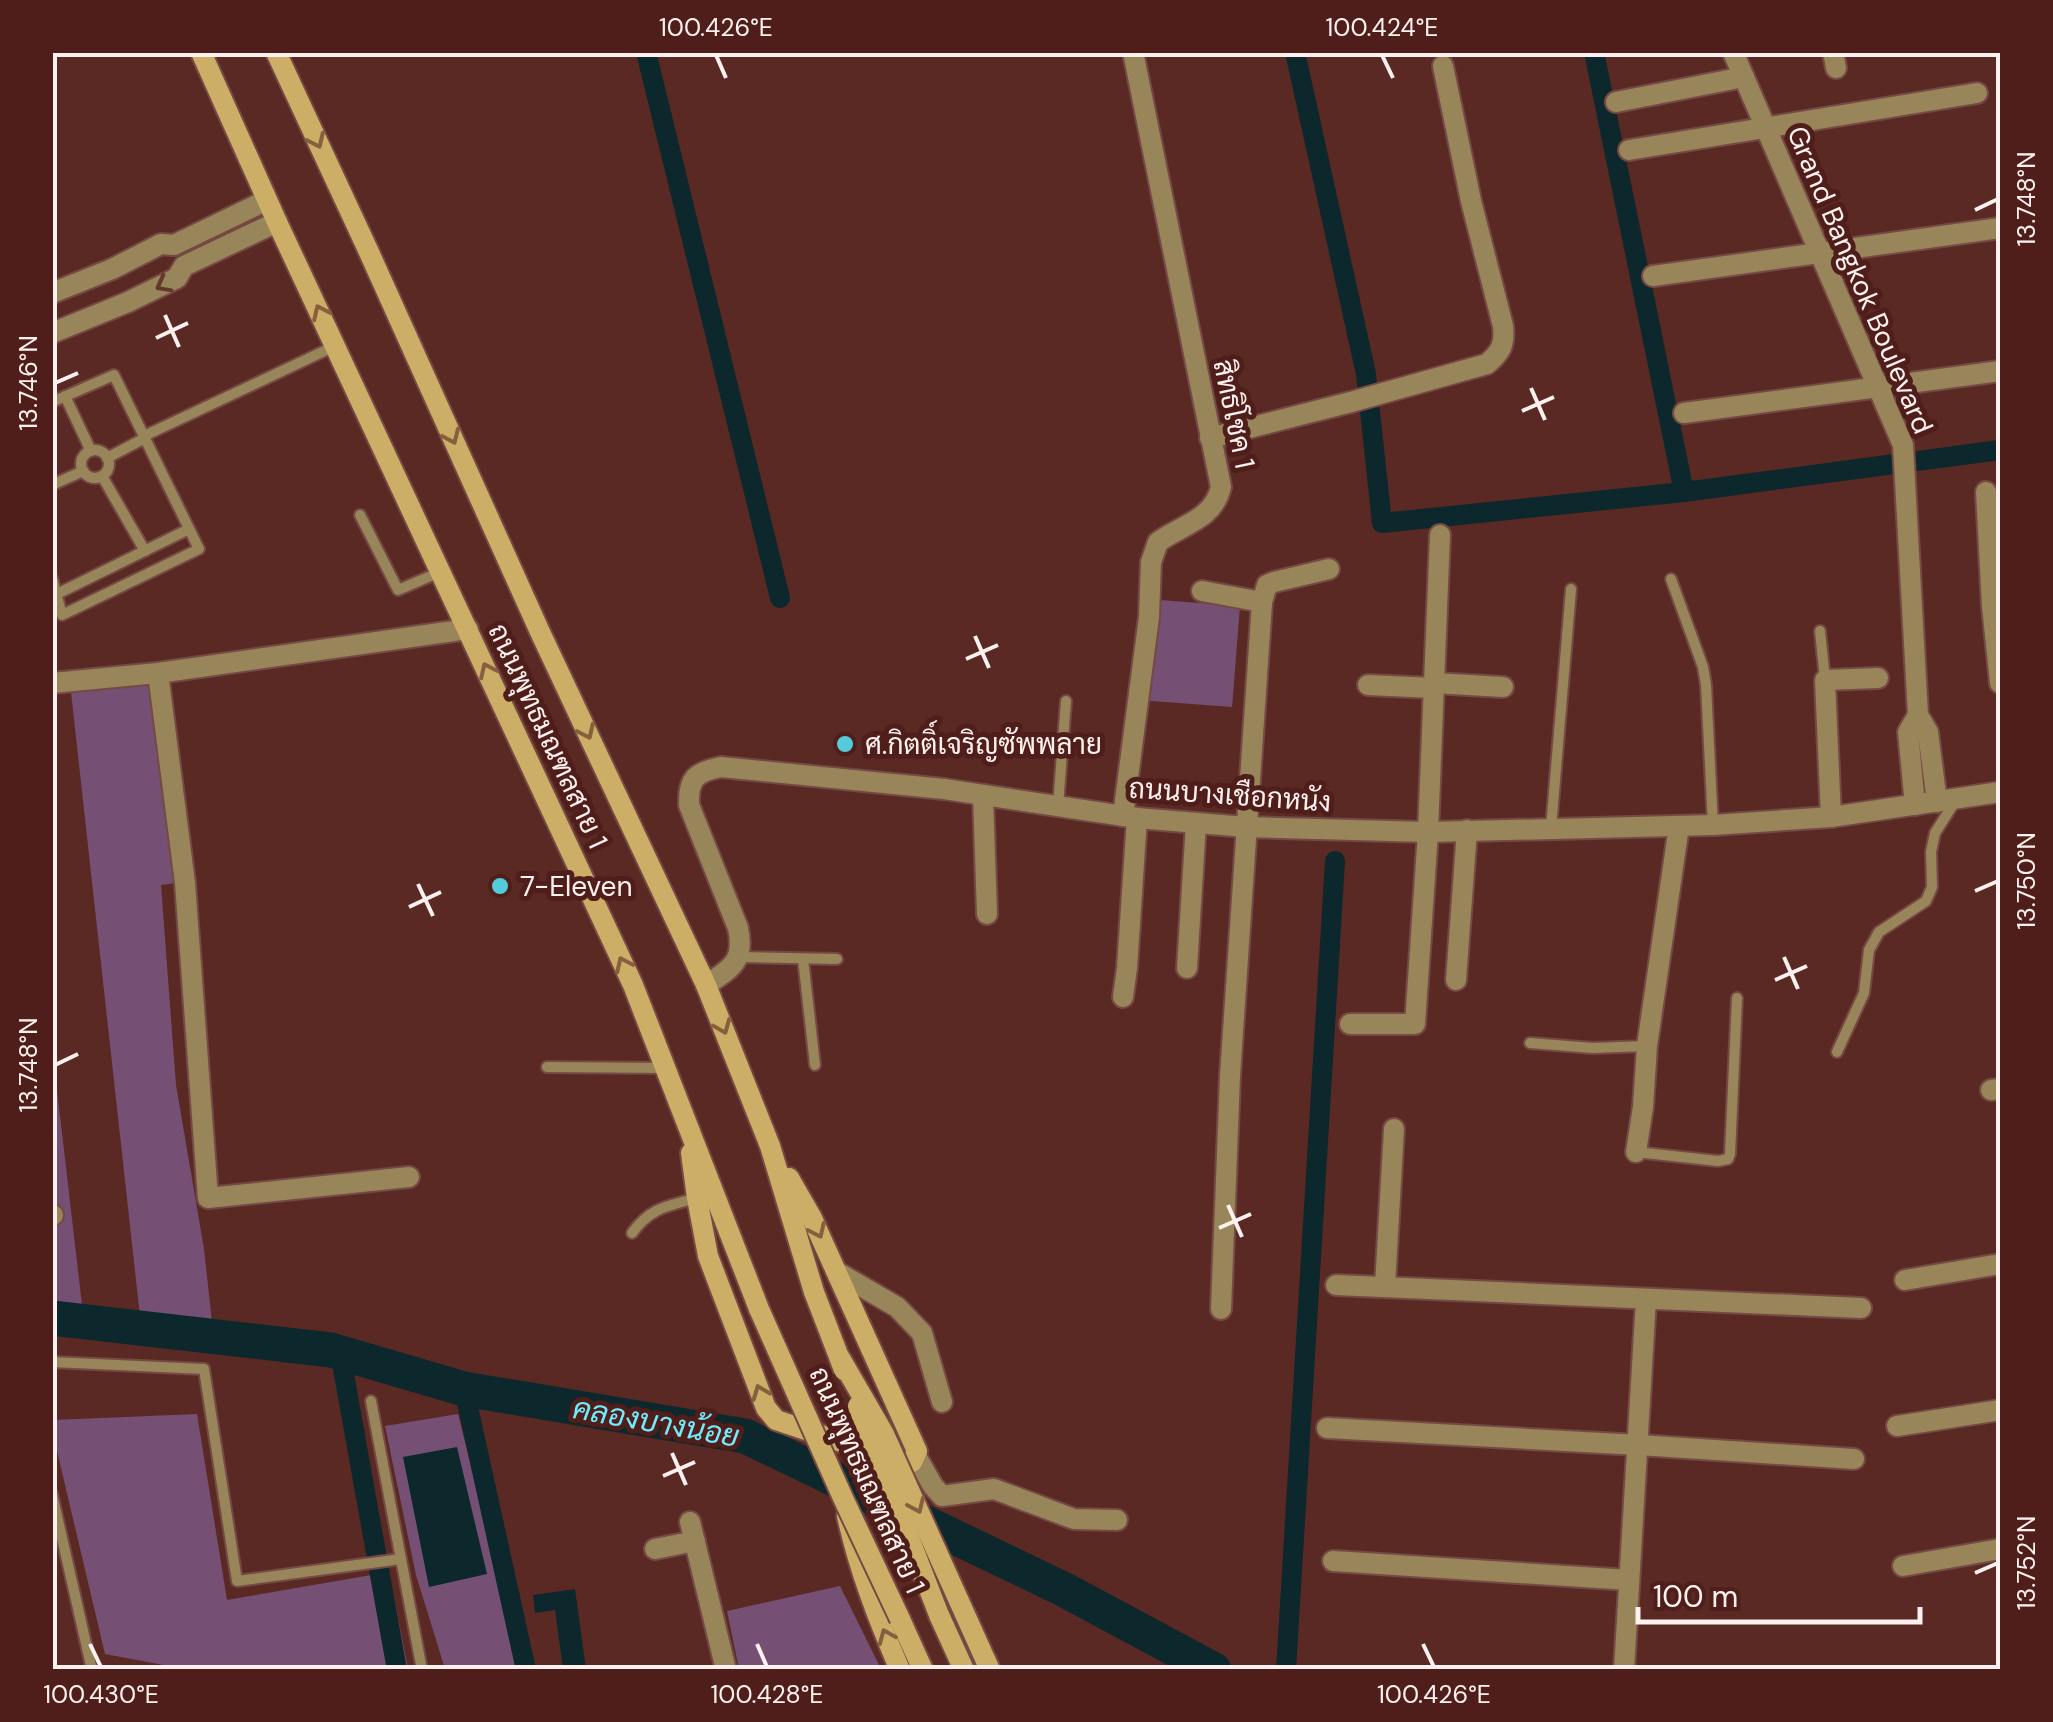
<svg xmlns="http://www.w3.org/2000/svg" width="2053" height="1722" font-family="'DM Sans',Sarabun,sans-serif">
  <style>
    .green { fill: #755074 }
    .water { fill: #0c282c }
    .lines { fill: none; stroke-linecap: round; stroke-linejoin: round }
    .canal { stroke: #0c282c; stroke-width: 20 }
    .river { stroke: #0c282c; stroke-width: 35 }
    .service-casing { stroke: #754944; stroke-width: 14 }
    .minor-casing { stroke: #754944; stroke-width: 24 }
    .tertiary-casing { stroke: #754944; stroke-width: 24 }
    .secondary-casing { stroke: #754944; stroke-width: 24 }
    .service { stroke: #988559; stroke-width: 10 }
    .minor { stroke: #988559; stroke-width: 20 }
    .tertiary { stroke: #988559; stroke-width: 20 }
    .secondary { stroke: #ccae66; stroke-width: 20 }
    .secondary-bridge-casing { stroke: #754944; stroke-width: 24; stroke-linecap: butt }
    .secondary-bridge { stroke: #ccae66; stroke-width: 20 }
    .oneway { stroke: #885f3c }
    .oneway2 { stroke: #62382a }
    .ticks { fill: none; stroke: #fff1ef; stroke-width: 4 }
    .poi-dot { fill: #53cbdb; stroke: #501e1a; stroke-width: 4 }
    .labels { text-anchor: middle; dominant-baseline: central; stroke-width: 10; stroke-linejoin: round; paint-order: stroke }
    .street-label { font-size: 28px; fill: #fff1ef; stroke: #501e1a }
    .poi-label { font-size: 28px; fill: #fff1ef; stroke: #501e1a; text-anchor: start }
    .water-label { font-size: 30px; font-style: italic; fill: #6eedff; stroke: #501e1a }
    .neatline { fill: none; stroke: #fff1ef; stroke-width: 4 }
    .ticks-label { font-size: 25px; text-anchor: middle; fill: #fff1ef }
  </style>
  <rect width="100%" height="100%" fill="#5b2924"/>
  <g class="green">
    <path d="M1146,599L1240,606L1232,707L1138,700Z"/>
    <path d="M148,683L175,883L161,885L176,1085L204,1249L212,1322L140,1316L71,692Z"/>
    <path d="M53,1056L82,1305L53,1304Z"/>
    <path d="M197,1414L227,1600L389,1572L408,1669H185L105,1654L53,1434V1420Z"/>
    <path d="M458,1414L515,1644L521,1669H445L416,1575L385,1426Z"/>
    <path d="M840,1586L881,1669H739L727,1611Z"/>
  </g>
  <g class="water">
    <path d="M457,1447L487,1574L429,1587L403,1457Z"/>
    <path d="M575,1589L586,1669H563L555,1610L535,1613L533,1595Z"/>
  </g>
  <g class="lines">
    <g class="canal">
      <path d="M646,52L780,598"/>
      <path d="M1295,52L1366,374L1382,523L1684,492L2000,450"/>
      <path d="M1594,52L1684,492"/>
      <path d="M340,1352L397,1670"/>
      <path d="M464,1389L526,1670"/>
      <path d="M1286,1670L1335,861"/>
    </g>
    <path class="river" d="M52,1318L331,1350L464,1389L745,1436L1065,1590L1214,1670"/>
    <defs>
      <g id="service">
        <path d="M65,396L91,451"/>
        <path d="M52,402L114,375L199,549L62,615L52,578"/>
        <path d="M144,436L335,346"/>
        <circle cx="95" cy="464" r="14"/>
        <path d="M107,458L145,438"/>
        <path d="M102,476L145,551"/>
        <path d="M52,485L83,471"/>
        <path d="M360,515L398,590L440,572"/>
        <path d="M1671,579L1703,667L1706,685L1713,825"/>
        <path d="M57,594L189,529"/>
        <path d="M1820,631L1825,679"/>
        <path d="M1058,806L1066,701"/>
        <path d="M1551,828L1571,589"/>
        <path d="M740,957L837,959"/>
        <path d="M803,959L815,1065"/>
        <path d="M1530,1043L1593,1048L1646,1046"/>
        <path d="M1837,1052L1864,993L1869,950L1879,932L1926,901L1932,887L1931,852L1935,833L1956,800"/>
        <path d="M547,1067L665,1068"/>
        <path d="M1636,1152L1718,1161L1728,1159L1730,1154L1737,998"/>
        <path d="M632,1233C651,1207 668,1206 697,1198"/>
        <path d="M52,1362L204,1369L237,1581L401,1559L422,1670"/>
        <path d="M371,1401L401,1559"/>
        <path d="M52,1494L92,1670"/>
      </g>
      <g id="minor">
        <path d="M1733,52L1903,445L1918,715"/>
        <path d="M1833,52L1836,68"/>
        <path d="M1616,102L1744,77"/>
        <path d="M1629,150L1977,93"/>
        <path d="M1653,276L2000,228"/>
        <path d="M52,293L112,269L161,244L174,245L267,200"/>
        <path d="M52,333L128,302L177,278L184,266L277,222"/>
        <path d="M1684,413L2000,371"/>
        <path d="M1210,438L1351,402L1487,364C1501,352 1505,345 1503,326L1471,201L1443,66"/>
        <path d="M1986,492L1992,606L2000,683"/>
        <path d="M1202,591L1262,602L1267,585L1274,582L1329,569"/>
        <path d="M158,673L185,883L208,1198L409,1177"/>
        <path d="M52,683L158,673L468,629"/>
        <path d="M1434,683L1503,687"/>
        <path d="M1368,685L1434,688"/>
        <path d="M983,795L987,914"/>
        <path d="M1915,805L1908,732L1918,715L1928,732L1937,802"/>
        <path d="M1123,816L1149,617L1151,562L1158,542C1183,524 1213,520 1221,487L1133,52"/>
        <path d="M1831,817L1825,680L1878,678"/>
        <path d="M1187,968L1196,823"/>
        <path d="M1456,980L1467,830"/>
        <path d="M1123,997L1127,968L1137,818"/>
        <path d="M1350,1024H1415L1428,832L1440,535"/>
        <path d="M1991,1090L2000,1089"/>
        <path d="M1636,1152L1643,1107L1647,1046L1679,826"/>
        <path d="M52,1215H53"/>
        <path d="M837,1272L897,1307L922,1333L942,1402"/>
        <path d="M1905,1280L2000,1264"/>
        <path d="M1336,1285L1861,1308"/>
        <path d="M1385,1286L1394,1129"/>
        <path d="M1221,1309L1230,1076L1262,602"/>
        <path d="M1897,1426L2000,1410"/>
        <path d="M1327,1428L1639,1445L1854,1459"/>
        <path d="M916,1456L933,1486L942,1496L994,1489L1074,1519L1117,1520"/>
        <path d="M690,1522L726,1670"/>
        <path d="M655,1549L695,1541"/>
        <path d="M1333,1561L1629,1580"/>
        <path d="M1903,1566L2000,1549"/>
        <path d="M1624,1670L1646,1299"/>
      </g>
      <path id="tertiary" d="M706,985C732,968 745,961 738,928L689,805C688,778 696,772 721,767L944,789L1137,818L1246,827L1428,832L1713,825L1831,817L2000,792"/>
      <g id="secondary">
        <path d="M201,52L277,222L633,985L759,1309"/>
        <path d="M276,52L368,250L540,632L706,985L770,1146L814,1292"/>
        <path d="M691,1153L697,1198L708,1256L766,1408L776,1420L907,1464L912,1462L917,1451L812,1218L789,1178"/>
        <path d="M847,1516C859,1570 878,1619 900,1670"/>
        <path d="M939,1615L964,1670"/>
        <path d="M900,1619L923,1670"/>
      </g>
    </defs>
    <use href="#service" class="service-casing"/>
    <use href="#minor" class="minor-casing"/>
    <use href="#tertiary" class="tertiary-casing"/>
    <use href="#secondary" class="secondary-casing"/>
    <use href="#service" class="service"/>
    <use href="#minor" class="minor"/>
    <use href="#tertiary" class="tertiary"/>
    <use href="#secondary" class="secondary"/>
    <defs>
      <g id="secondary-bridge">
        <path d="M814,1292L844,1370"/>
        <path d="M759,1309L843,1498L900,1619"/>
        <path d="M840,1358L884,1434L990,1670"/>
        <path d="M858,1406L939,1615"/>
      </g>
    </defs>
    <use href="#secondary-bridge" class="secondary-bridge-casing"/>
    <use href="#secondary-bridge" class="secondary-bridge"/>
  </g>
  <defs><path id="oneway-chevron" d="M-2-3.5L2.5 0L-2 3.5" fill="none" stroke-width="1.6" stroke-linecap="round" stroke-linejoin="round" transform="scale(2.5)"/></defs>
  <g class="oneway">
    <use href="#oneway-chevron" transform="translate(317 141) rotate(65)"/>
    <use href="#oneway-chevron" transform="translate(320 312) rotate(-115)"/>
    <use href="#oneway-chevron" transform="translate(452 437) rotate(66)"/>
    <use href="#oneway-chevron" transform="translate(487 670) rotate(-115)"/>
    <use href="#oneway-chevron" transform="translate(587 732) rotate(65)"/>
    <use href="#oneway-chevron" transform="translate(623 964) rotate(-115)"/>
    <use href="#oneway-chevron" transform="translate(723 1027) rotate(68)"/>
    <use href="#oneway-chevron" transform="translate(818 1231) rotate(65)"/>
    <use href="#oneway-chevron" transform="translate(760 1392) rotate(-111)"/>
    <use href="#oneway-chevron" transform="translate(917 1506) rotate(66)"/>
    <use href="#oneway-chevron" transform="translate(886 1636) rotate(-113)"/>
  </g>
  <use class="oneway2" href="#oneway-chevron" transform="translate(163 285) rotate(152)"/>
  <path class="ticks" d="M716,55L726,78M1382,55L1393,78M1975,210L1998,199M165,315L179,347M156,338L188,323M55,383L78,373M1531,388L1545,420M1522,411L1554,397M975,636L989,668M966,659L998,645M418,884L433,916M1975,891L1998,881M409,907L441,892M1784,957L1798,989M1775,980L1807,966M55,1065L78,1054M1228,1205L1242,1237M1219,1228L1251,1214M672,1453L686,1485M663,1476L695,1462M1975,1573L1998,1563M90,1644L101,1667M757,1644L767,1667M1423,1644L1434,1667"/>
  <g class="poi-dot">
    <circle cx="845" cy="744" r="10"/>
    <circle cx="500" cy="886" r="10"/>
  </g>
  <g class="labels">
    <g class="street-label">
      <text transform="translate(1860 280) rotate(67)">Grand Bangkok Boulevard</text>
      <text transform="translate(1234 414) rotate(78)">สิทธิโชค 1</text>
      <text transform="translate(548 736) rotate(65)">ถนนพุทธมณฑลสาย 1</text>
      <text transform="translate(1230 795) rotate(4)">ถนนบางเชือกหนัง</text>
      <text transform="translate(867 1480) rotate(66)">ถนนพุทธมณฑลสาย 1</text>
    </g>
    <g class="poi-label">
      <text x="865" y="744">ศ.กิตติ์เจริญซัพพลาย</text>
      <text x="520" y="886">7-Eleven</text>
    </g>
    <g class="water-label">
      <text transform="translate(656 1422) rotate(10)">คลองบางน้อย</text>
    </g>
  </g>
  <rect width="2053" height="1722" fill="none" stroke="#501e1a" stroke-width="110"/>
  <path d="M1638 1607v15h282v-15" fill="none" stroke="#fff1ef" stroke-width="5"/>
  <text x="1653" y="1607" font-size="30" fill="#fff1ef" stroke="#501e1a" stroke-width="8" paint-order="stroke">100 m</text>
  <rect x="55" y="55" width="1943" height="1612" class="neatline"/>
  <g class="ticks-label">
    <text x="716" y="36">100.426°E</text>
    <text x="1382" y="36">100.424°E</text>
    <text transform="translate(2026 199) rotate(-90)" y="9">13.748°N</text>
    <text transform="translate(28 383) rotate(-90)" y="9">13.746°N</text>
    <text transform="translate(2026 881) rotate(-90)" y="9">13.750°N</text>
    <text transform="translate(28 1065) rotate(-90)" y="9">13.748°N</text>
    <text transform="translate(2026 1563) rotate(-90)" y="9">13.752°N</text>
    <text x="101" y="1703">100.430°E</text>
    <text x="767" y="1703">100.428°E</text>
    <text x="1434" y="1703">100.426°E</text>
  </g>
</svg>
